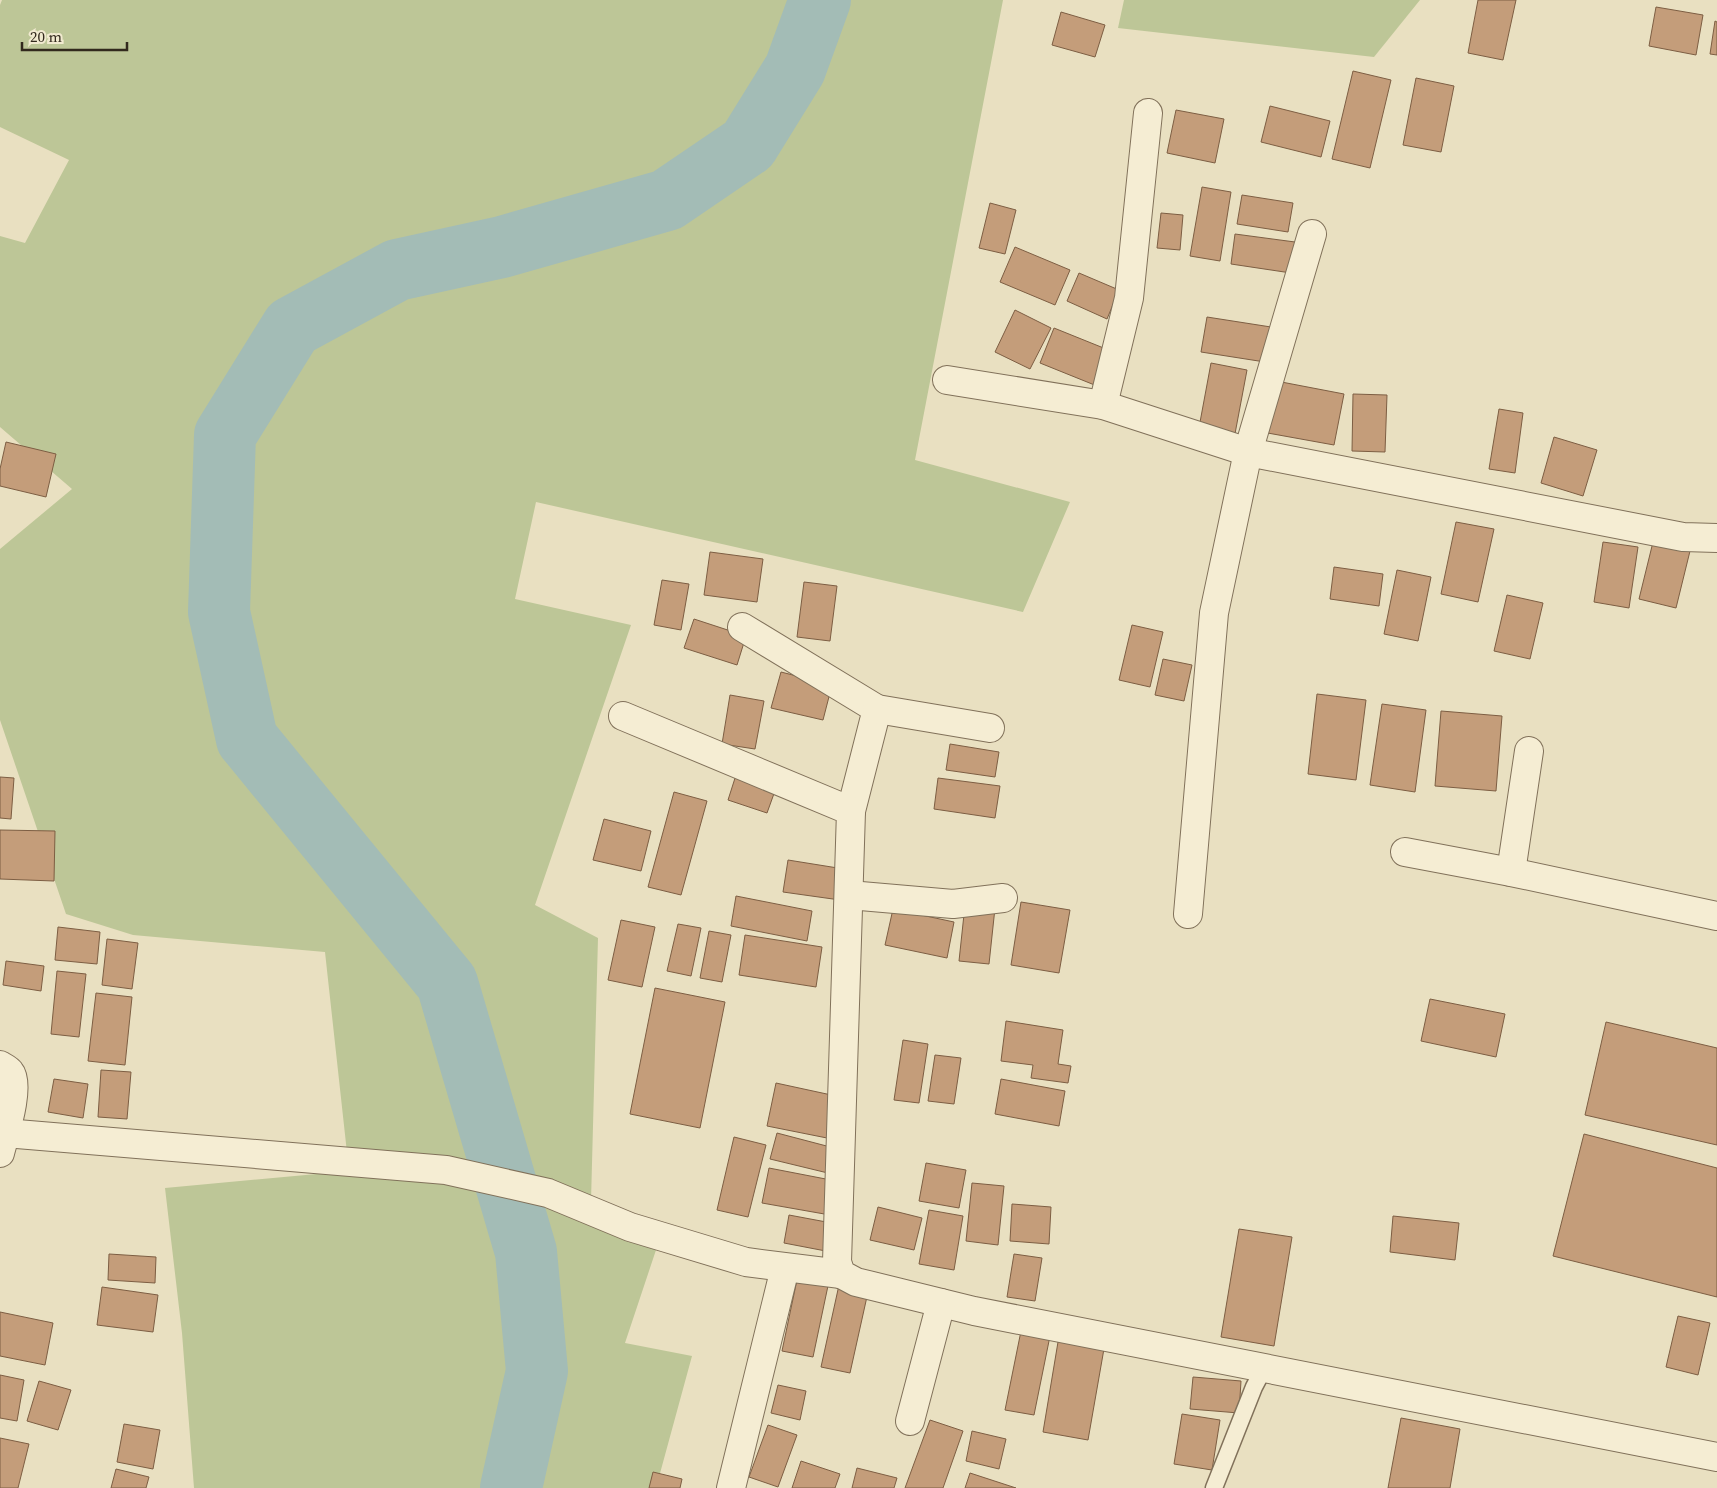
<svg xmlns="http://www.w3.org/2000/svg" width="1717" height="1488" font-family="'Source Serif 4',serif">
  <style>
    .green { fill: #bdc697 }
    .lines { fill: none; stroke-linecap: round; stroke-linejoin: round }
    .river { stroke: #a3bcb6; stroke-width: 62 }
    .building { fill: #c49d7a; stroke: #7d5e43 }
    .lane-casing { stroke: #81715a; stroke-width: 19 }
    .street-casing { stroke: #81715a; stroke-width: 30 }
    .lane { stroke: #f5edd3; stroke-width: 16 }
    .street { stroke: #f5edd3; stroke-width: 28 }
  </style>
  <rect width="100%" height="100%" fill="#e9e0c1"/>
  <g class="green">
    <path d="M2,0H1003L915,460L1070,502L1023,612L536,502L515,599L631,625L535,905L598,938L591,1201L663,1229L625,1343L692,1356L656,1488H194L182,1333L165,1188L349,1171L325,952L133,935L66,914L0,720V549L72,489L0,427V236L25,243L69,160L0,127V5Z"/>
    <path d="M1124,0H1420L1374,57L1118,28Z"/>
  </g>
  <g class="lines">
    <path class="river" d="M511,1488L537,1371L526,1252L447,983L247,739L219,612L225,435L292,327L397,270L502,247L667,200L748,145L795,69L820,0"/>
  </g>
  <g class="building">
    <path d="M1478,0H1516L1503,60L1468,53Z"/>
    <path d="M1656,7L1703,15L1696,55L1649,46Z"/>
    <path d="M1061,12L1105,25L1095,57L1052,45Z"/>
    <path d="M1715,21L1717,22V55L1710,54Z"/>
    <path d="M1353,71L1391,80L1370,168L1332,159Z"/>
    <path d="M1416,78L1454,86L1441,152L1403,145Z"/>
    <path d="M1270,106L1330,121L1321,157L1261,142Z"/>
    <path d="M1176,110L1224,119L1215,163L1167,153Z"/>
    <path d="M1202,187L1231,192L1220,261L1190,256Z"/>
    <path d="M1242,195L1293,203L1288,232L1237,224Z"/>
    <path d="M990,203L1016,210L1005,254L979,248Z"/>
    <path d="M1161,213L1183,215L1180,250L1157,248Z"/>
    <path d="M1235,234L1295,242L1291,273L1231,264Z"/>
    <path d="M1015,247L1070,270L1055,305L1000,282Z"/>
    <path d="M1079,273L1119,290L1107,319L1067,301Z"/>
    <path d="M1015,310L1051,328L1030,369L995,352Z"/>
    <path d="M1207,317L1271,327L1265,362L1201,352Z"/>
    <path d="M1054,328L1111,351L1097,386L1040,363Z"/>
    <path d="M1211,363L1247,370L1234,439L1198,433Z"/>
    <path d="M1271,380L1344,394L1334,445L1262,432Z"/>
    <path d="M1353,394L1387,395L1385,452L1352,451Z"/>
    <path d="M1499,409L1523,413L1515,473L1489,469Z"/>
    <path d="M1554,437L1597,450L1583,496L1541,483Z"/>
    <path d="M6,442L56,454L46,497L0,486V469Z"/>
    <path d="M1456,522L1494,529L1478,602L1441,594Z"/>
    <path d="M1603,542L1638,547L1629,608L1594,602Z"/>
    <path d="M1653,542L1690,551L1676,608L1639,599Z"/>
    <path d="M710,552L763,559L757,602L704,595Z"/>
    <path d="M1334,567L1383,574L1379,606L1330,599Z"/>
    <path d="M1397,570L1431,577L1418,641L1384,634Z"/>
    <path d="M662,580L689,584L681,630L654,625Z"/>
    <path d="M804,582L837,586L830,641L797,637Z"/>
    <path d="M1507,595L1543,603L1530,659L1494,651Z"/>
    <path d="M694,619L746,636L737,665L684,648Z"/>
    <path d="M1132,625L1163,632L1150,687L1119,680Z"/>
    <path d="M1163,659L1192,665L1184,701L1155,695Z"/>
    <path d="M781,672L832,685L823,720L771,708Z"/>
    <path d="M1317,694L1366,700L1356,780L1308,774Z"/>
    <path d="M730,695L764,701L755,749L722,744Z"/>
    <path d="M1382,704L1426,710L1415,792L1370,785Z"/>
    <path d="M1441,711L1502,716L1496,791L1435,786Z"/>
    <path d="M950,744L999,752L995,777L946,770Z"/>
    <path d="M736,775L776,788L767,813L728,800Z"/>
    <path d="M0,777L14,778L11,819L0,818Z"/>
    <path d="M938,778L1000,786L995,818L934,809Z"/>
    <path d="M674,792L707,801L681,895L648,887Z"/>
    <path d="M604,819L651,831L641,871L593,860Z"/>
    <path d="M0,830L55,831L54,881L0,879Z"/>
    <path d="M788,860L844,869L840,900L783,892Z"/>
    <path d="M736,896L812,911L807,941L731,926Z"/>
    <path d="M1021,902L1070,910L1059,973L1011,965Z"/>
    <path d="M965,905L995,908L989,964L959,961Z"/>
    <path d="M893,909L954,922L947,958L885,945Z"/>
    <path d="M621,920L655,927L642,987L608,980Z"/>
    <path d="M678,924L701,928L691,976L667,971Z"/>
    <path d="M58,927L100,932L97,964L55,960Z"/>
    <path d="M709,931L731,935L722,982L700,978Z"/>
    <path d="M745,935L822,947L816,987L739,975Z"/>
    <path d="M107,939L138,943L132,989L102,985Z"/>
    <path d="M6,961L44,966L41,991L3,985Z"/>
    <path d="M57,971L86,974L79,1037L51,1034Z"/>
    <path d="M655,988L725,1002L700,1128L630,1114Z"/>
    <path d="M96,993L132,997L125,1065L88,1061Z"/>
    <path d="M1430,999L1505,1014L1496,1057L1421,1041Z"/>
    <path d="M1006,1021L1063,1030L1058,1064L1071,1066L1068,1083L1031,1078L1033,1065L1001,1061Z"/>
    <path d="M1606,1022L1717,1048V1145L1585,1115Z"/>
    <path d="M903,1040L928,1044L919,1103L894,1100Z"/>
    <path d="M935,1055L961,1058L954,1104L928,1101Z"/>
    <path d="M101,1070L131,1072L127,1119L98,1117Z"/>
    <path d="M54,1079L88,1084L83,1118L48,1112Z"/>
    <path d="M1001,1079L1065,1091L1059,1126L995,1114Z"/>
    <path d="M776,1083L836,1096L827,1138L767,1126Z"/>
    <path d="M777,1133L838,1149L832,1174L770,1159Z"/>
    <path d="M1584,1134L1717,1168V1297L1553,1256Z"/>
    <path d="M734,1137L766,1145L748,1217L717,1210Z"/>
    <path d="M926,1163L966,1170L959,1208L919,1201Z"/>
    <path d="M769,1168L836,1181L830,1215L762,1203Z"/>
    <path d="M972,1183L1004,1186L998,1245L966,1241Z"/>
    <path d="M1012,1204L1051,1207L1049,1244L1010,1241Z"/>
    <path d="M878,1207L922,1218L914,1250L870,1240Z"/>
    <path d="M929,1210L963,1216L954,1270L919,1264Z"/>
    <path d="M789,1215L837,1224L831,1252L784,1243Z"/>
    <path d="M1393,1216L1459,1223L1455,1260L1390,1252Z"/>
    <path d="M1239,1229L1292,1237L1274,1346L1221,1337Z"/>
    <path d="M109,1254L156,1257L155,1283L108,1280Z"/>
    <path d="M1014,1254L1042,1258L1035,1301L1007,1297Z"/>
    <path d="M798,1275L829,1281L813,1357L782,1351Z"/>
    <path d="M839,1285L868,1292L850,1373L821,1367Z"/>
    <path d="M102,1287L158,1295L153,1332L97,1325Z"/>
    <path d="M0,1312L53,1323L45,1365L0,1356Z"/>
    <path d="M1678,1316L1710,1323L1698,1375L1666,1367Z"/>
    <path d="M1021,1331L1050,1336L1034,1415L1005,1410Z"/>
    <path d="M1059,1336L1105,1343L1088,1440L1043,1432Z"/>
    <path d="M0,1375L24,1380L17,1421L0,1418Z"/>
    <path d="M1193,1377L1241,1381L1239,1413L1190,1409Z"/>
    <path d="M39,1381L71,1390L58,1430L27,1421Z"/>
    <path d="M778,1385L806,1391L800,1420L771,1413Z"/>
    <path d="M1182,1414L1220,1420L1212,1470L1174,1464Z"/>
    <path d="M1401,1418L1460,1429L1450,1488H1388Z"/>
    <path d="M930,1420L963,1431L943,1488H905Z"/>
    <path d="M124,1424L160,1430L153,1469L117,1462Z"/>
    <path d="M768,1425L797,1435L778,1487L749,1477Z"/>
    <path d="M972,1431L1006,1439L999,1469L966,1461Z"/>
    <path d="M0,1438L29,1444L18,1488H0Z"/>
    <path d="M801,1461L840,1474L835,1488H792Z"/>
    <path d="M857,1468L897,1478L894,1488H852Z"/>
    <path d="M116,1469L149,1477L146,1488H111Z"/>
    <path d="M653,1472L682,1479L680,1488H649Z"/>
    <path d="M970,1473L1016,1488H965Z"/>
  </g>
  <g class="lines">
    <defs>
      <path id="lane" d="M1214,1488L1254,1387L1264,1368"/>
      <g id="street">
        <path d="M947,380L1103,405L1248,452L1683,537L1717,538"/>
        <path d="M1103,405L1129,298L1148,113"/>
        <path d="M742,627L877,709L851,811"/>
        <path d="M877,709L990,728"/>
        <path d="M623,716L851,811L837,1262L841,1274L856,1282L974,1311L1717,1457"/>
        <path d="M1405,852L1511,872L1717,916"/>
        <path d="M1511,872L1529,751"/>
        <path d="M849,895L953,904L1003,898"/>
        <path d="M1188,914L1214,613L1248,452L1312,234"/>
        <path d="M0,1065C3,1067 8,1069 10,1072C21,1085 4,1137 0,1153"/>
        <path d="M5,1133L446,1170L548,1193L630,1227L746,1262L841,1274"/>
        <path d="M910,1421L941,1303"/>
        <path d="M731,1488L785,1268"/>
      </g>
    </defs>
    <use href="#lane" class="lane-casing"/>
    <use href="#street" class="street-casing"/>
    <use href="#lane" class="lane"/>
    <use href="#street" class="street"/>
  </g>
  <path d="M22 42v8h105v-8" fill="none" stroke="#32291d" stroke-width="2.5"/>
  <text x="30" y="42" font-size="15" fill="#32291d" stroke="#f1ead0" stroke-width="4" paint-order="stroke">20 m</text>
</svg>
